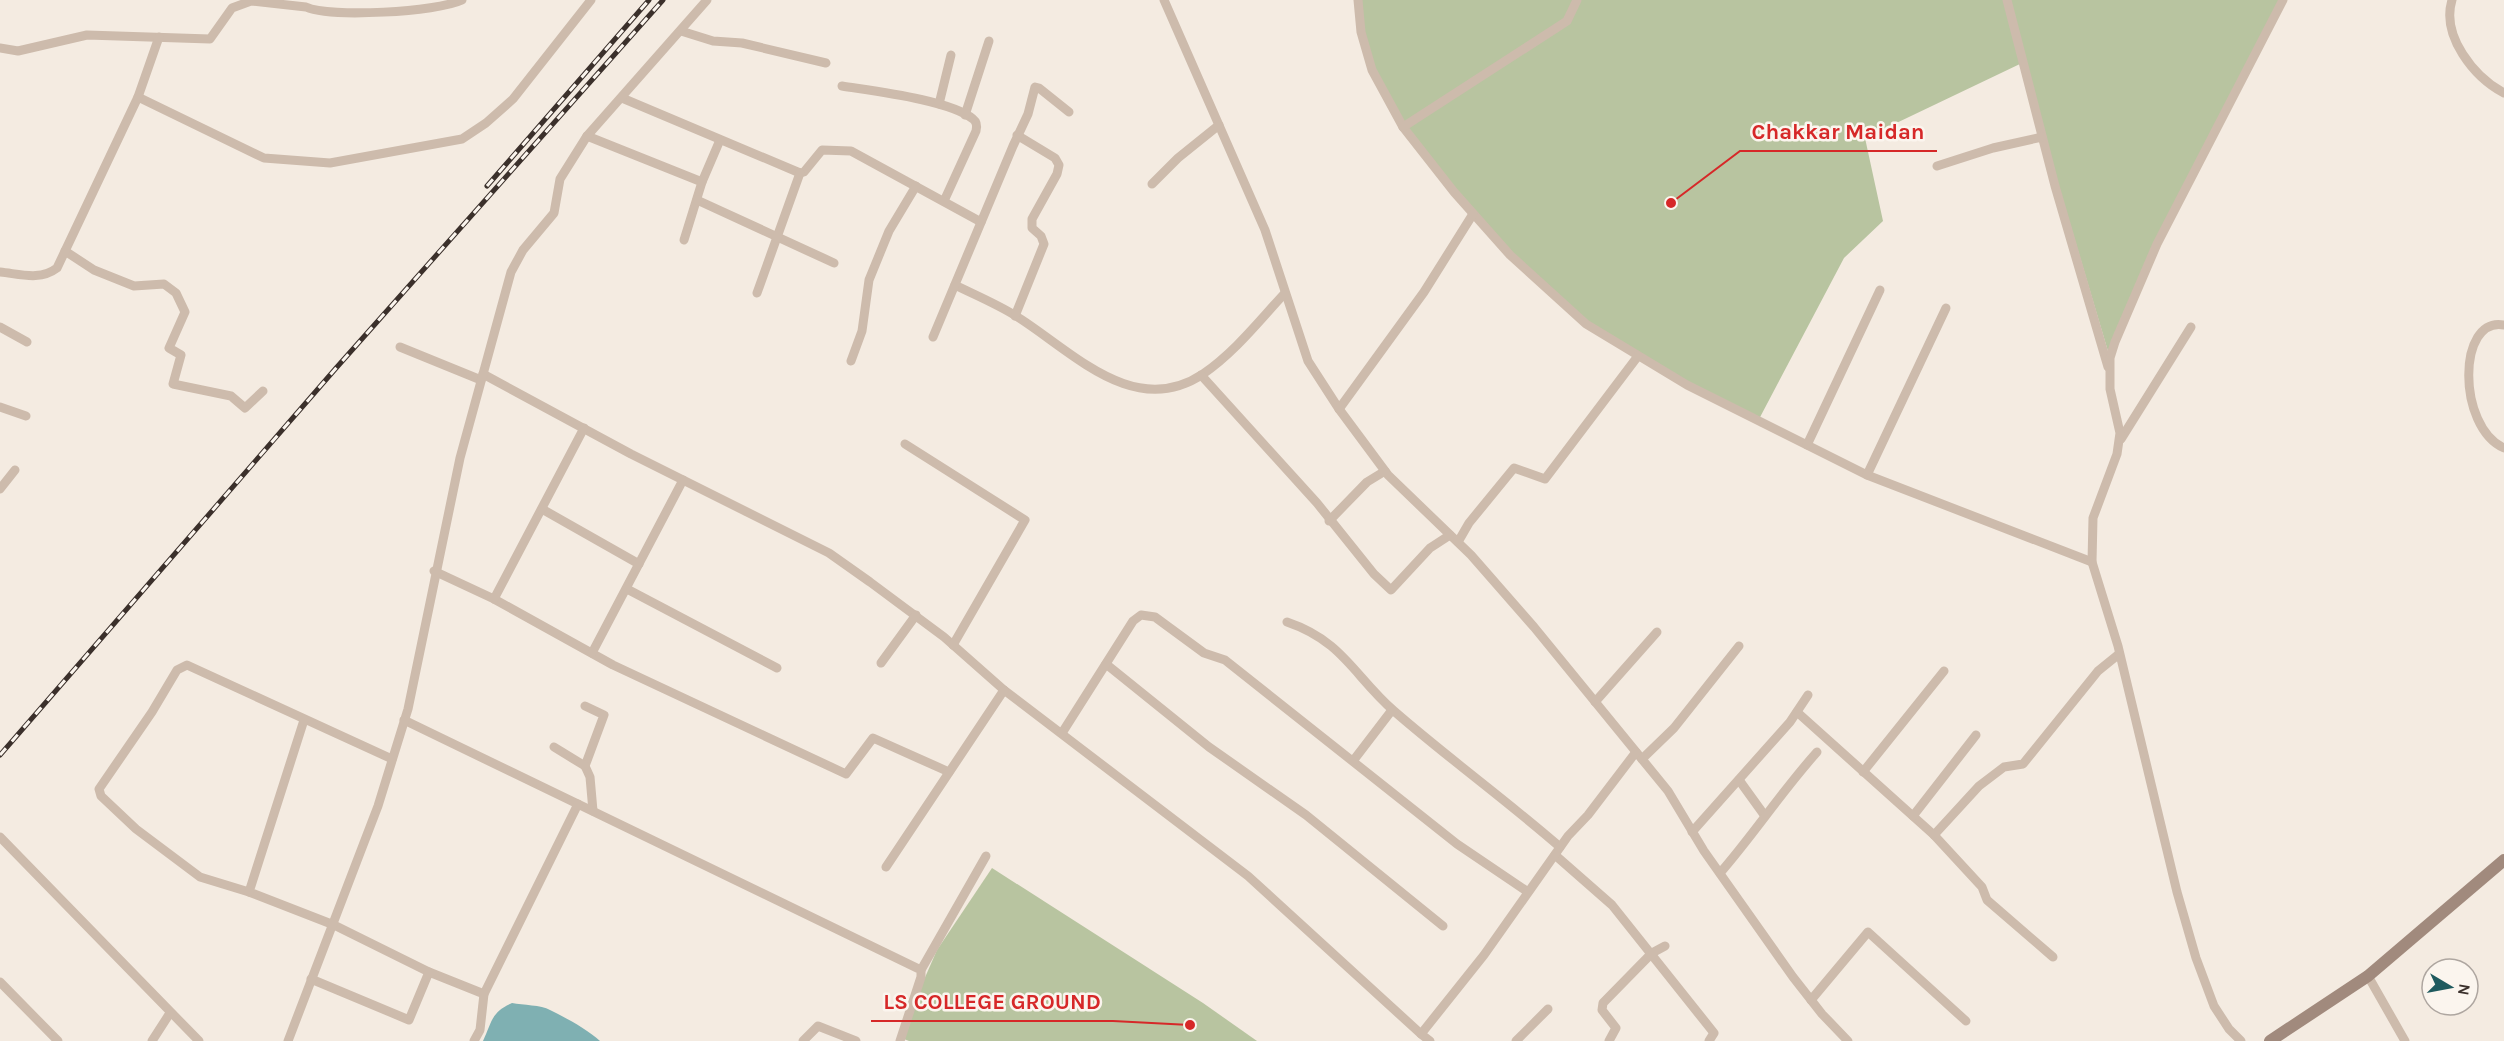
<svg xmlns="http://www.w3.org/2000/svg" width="2504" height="1041" font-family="Karla,sans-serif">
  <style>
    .green { fill: #b8c4a0 }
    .water { fill: #7fb0b2 }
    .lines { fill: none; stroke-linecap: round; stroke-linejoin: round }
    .street { stroke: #cdbbac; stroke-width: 9 }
    .secondary { stroke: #a18a7d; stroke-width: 12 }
    .rail-casing { stroke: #3b302b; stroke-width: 5 }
    .rail { stroke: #fbf5ee; stroke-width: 3; stroke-dasharray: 9; stroke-linecap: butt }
    .leader { fill: none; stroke: #d62828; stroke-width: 2 }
    .callout-dot { fill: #d62828; stroke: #fbf5ee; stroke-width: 2 }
    .callout-label { font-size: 22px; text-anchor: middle; font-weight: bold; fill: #d62828; stroke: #fbf5ee; stroke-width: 5; stroke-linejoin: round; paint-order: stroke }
  </style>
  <rect width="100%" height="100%" fill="#f4ebe1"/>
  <g class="green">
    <path d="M1358,0H2282L2157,244L2110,358L2022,63L1865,138L1883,221L1844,258L1758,421L1586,324L1510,255L1403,127L1372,70Z"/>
    <path d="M992,868L1203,1003L1257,1041H909L899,1037L937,950Z"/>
  </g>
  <path class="water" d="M512,1003C523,1005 541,1005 550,1010C566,1018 587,1029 600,1041H483C492,1022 491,1012 512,1003Z"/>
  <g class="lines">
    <g class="street">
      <path d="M1164,0L1265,230L1308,361L1339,409L1388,475L1471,555L1534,627L1668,791L1704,851L1793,977L1822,1014L1848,1041"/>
      <path d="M1358,0L1361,32L1372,70L1403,127L1454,192L1510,255L1586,324L1687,385L1867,475L2092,562"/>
      <path d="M2007,0L2055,186L2108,367"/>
      <path d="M2452,0C2441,36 2474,77 2504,93"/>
      <path d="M681,31L713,41L742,43L826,63"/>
      <path d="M0,48L18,51L87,35L210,39L232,8L251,1L306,7C330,18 437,12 462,0"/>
      <path d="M842,86C873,91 950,100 973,119C977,122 977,127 976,131L944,201"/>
      <path d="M138,97L264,158L330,163L462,139L486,123L513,99L591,0"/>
      <path d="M622,98L800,173L804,172L822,150L851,151L981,222"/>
      <path d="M939,104L951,55"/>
      <path d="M965,115L989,41"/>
      <path d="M1403,127L1567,21L1577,0"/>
      <path d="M587,136L702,182L684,240"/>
      <path d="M1937,166L1993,148L2042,137"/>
      <path d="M702,182L720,140"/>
      <path d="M1152,184L1178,158L1219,125"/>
      <path d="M697,200L834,263"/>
      <path d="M65,251L94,270L134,286L164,284L176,293L185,312L169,348L181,355L173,384L231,396L245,408L263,391"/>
      <path d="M0,272C20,274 40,281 57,268L138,97L159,37"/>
      <path d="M955,285C975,295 997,304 1016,316C1072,351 1134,420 1203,374C1235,352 1259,321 1285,293"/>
      <path d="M757,293L800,173"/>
      <path d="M1015,316L1044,244L1041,236L1032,228V219L1057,174L1059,165L1055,158L1017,135"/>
      <path d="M2504,325C2457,316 2457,427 2504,448"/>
      <path d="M0,327L27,342"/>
      <path d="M933,337L1013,146L1028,114L1035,87L1039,88L1069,112"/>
      <path d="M400,347L481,380"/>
      <path d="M851,361L862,331L869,280L889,231L916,186"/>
      <path d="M483,374L631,454L829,553L870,582L944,637L1004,690L1248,876L1421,1034"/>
      <path d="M1201,375L1317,503L1374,574L1391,590L1430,548L1450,535"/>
      <path d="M0,407L26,416"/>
      <path d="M1339,409L1424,292L1473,214"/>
      <path d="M2121,439L2191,327"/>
      <path d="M905,444L1025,520L953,645"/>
      <path d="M1807,445L1880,290"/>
      <path d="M1867,475L1946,308"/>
      <path d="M0,489L15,470"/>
      <path d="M542,509L639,564"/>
      <path d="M1329,521L1367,482L1385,471"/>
      <path d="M1458,542L1469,523L1514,468L1545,479L1638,356"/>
      <path d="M434,571L494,599L613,665L846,774L873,738L949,772"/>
      <path d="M627,589L777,668"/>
      <path d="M494,599L584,428"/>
      <path d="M1287,622C1343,641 1354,676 1394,711C1448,758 1506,800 1560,847"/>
      <path d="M592,653L683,480"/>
      <path d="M881,663L916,615"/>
      <path d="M1106,664L1209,747L1306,815L1443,926"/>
      <path d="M1595,702L1657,632"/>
      <path d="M585,706L604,715L585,766L590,777L593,811"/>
      <path d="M1797,712L1934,835L1982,887L1987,900L2053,957"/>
      <path d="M404,720L921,970V977L900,1041"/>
      <path d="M1062,733L1133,621L1141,615L1155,617L1204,653L1225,660L1457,844L1528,892"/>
      <path d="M554,747L585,766"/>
      <path d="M392,759L187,665L177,670L152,712L99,789L101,796L136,829L200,877L249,892L334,925L429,972"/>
      <path d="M1642,759L1674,728L1739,646"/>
      <path d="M1353,761L1392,710"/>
      <path d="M1863,772L1944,671"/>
      <path d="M1739,780L1765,816"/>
      <path d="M1913,816L1976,735"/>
      <path d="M1692,832L1790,722L1808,695"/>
      <path d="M1934,835L1979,786L2004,767L2023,764L2098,671L2119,654"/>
      <path d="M0,837L199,1041"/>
      <path d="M1555,855L1612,905L1714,1033L1709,1041"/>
      <path d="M886,867L1004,690"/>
      <path d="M1720,873C1754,834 1782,791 1817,752"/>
      <path d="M249,892L304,720"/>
      <path d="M921,970L986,856"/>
      <path d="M2368,976L2405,1041"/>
      <path d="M311,979L409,1020L429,972L484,994"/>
      <path d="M0,982L58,1041"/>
      <path d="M1811,1000L1868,932L1966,1021"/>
      <path d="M152,1041L170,1013"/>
      <path d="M288,1041L378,806L408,709L460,458L511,272L523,250L554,213L560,179L587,136L707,0"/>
      <path d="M474,1041L480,1030L484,994L578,804"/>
      <path d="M803,1041L818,1026L856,1041"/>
      <path d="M1430,1041L1421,1034L1484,955L1568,836L1588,815L1636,752"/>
      <path d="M1516,1041L1548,1009"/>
      <path d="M1609,1041L1616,1028L1602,1010L1603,1003L1652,953L1665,946"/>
      <path d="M2241,1041L2229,1029L2214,1006L2196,958L2177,892L2118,646L2092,562L2093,518L2117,454L2120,433L2110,389V358L2115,342L2157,244L2283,0"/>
    </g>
    <path class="secondary" d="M2270,1041L2368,976L2504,860"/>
    <defs>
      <g id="rail">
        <path d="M487,186L649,0"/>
        <path d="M0,755L337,367L663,0"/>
      </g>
    </defs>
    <use href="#rail" class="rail-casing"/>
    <use href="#rail" class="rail"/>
  </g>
  <path class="leader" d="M1671 203L1740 151H1937M1190 1025L1113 1021H871"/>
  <g class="callout-dot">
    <circle cx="1671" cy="203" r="6"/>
    <circle cx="1190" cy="1025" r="6"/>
  </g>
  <g class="callout-label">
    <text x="1838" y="139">Chakkar Maidan</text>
    <text x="992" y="1009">LS COLLEGE GROUND</text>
  </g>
  <g transform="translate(2450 987) rotate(100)"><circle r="28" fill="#fbf5ee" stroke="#aea6a0" stroke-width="1.5"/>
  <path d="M0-4.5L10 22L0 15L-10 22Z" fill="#1f5a5e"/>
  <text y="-9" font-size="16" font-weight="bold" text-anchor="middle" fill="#3b302b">N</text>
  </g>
</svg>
